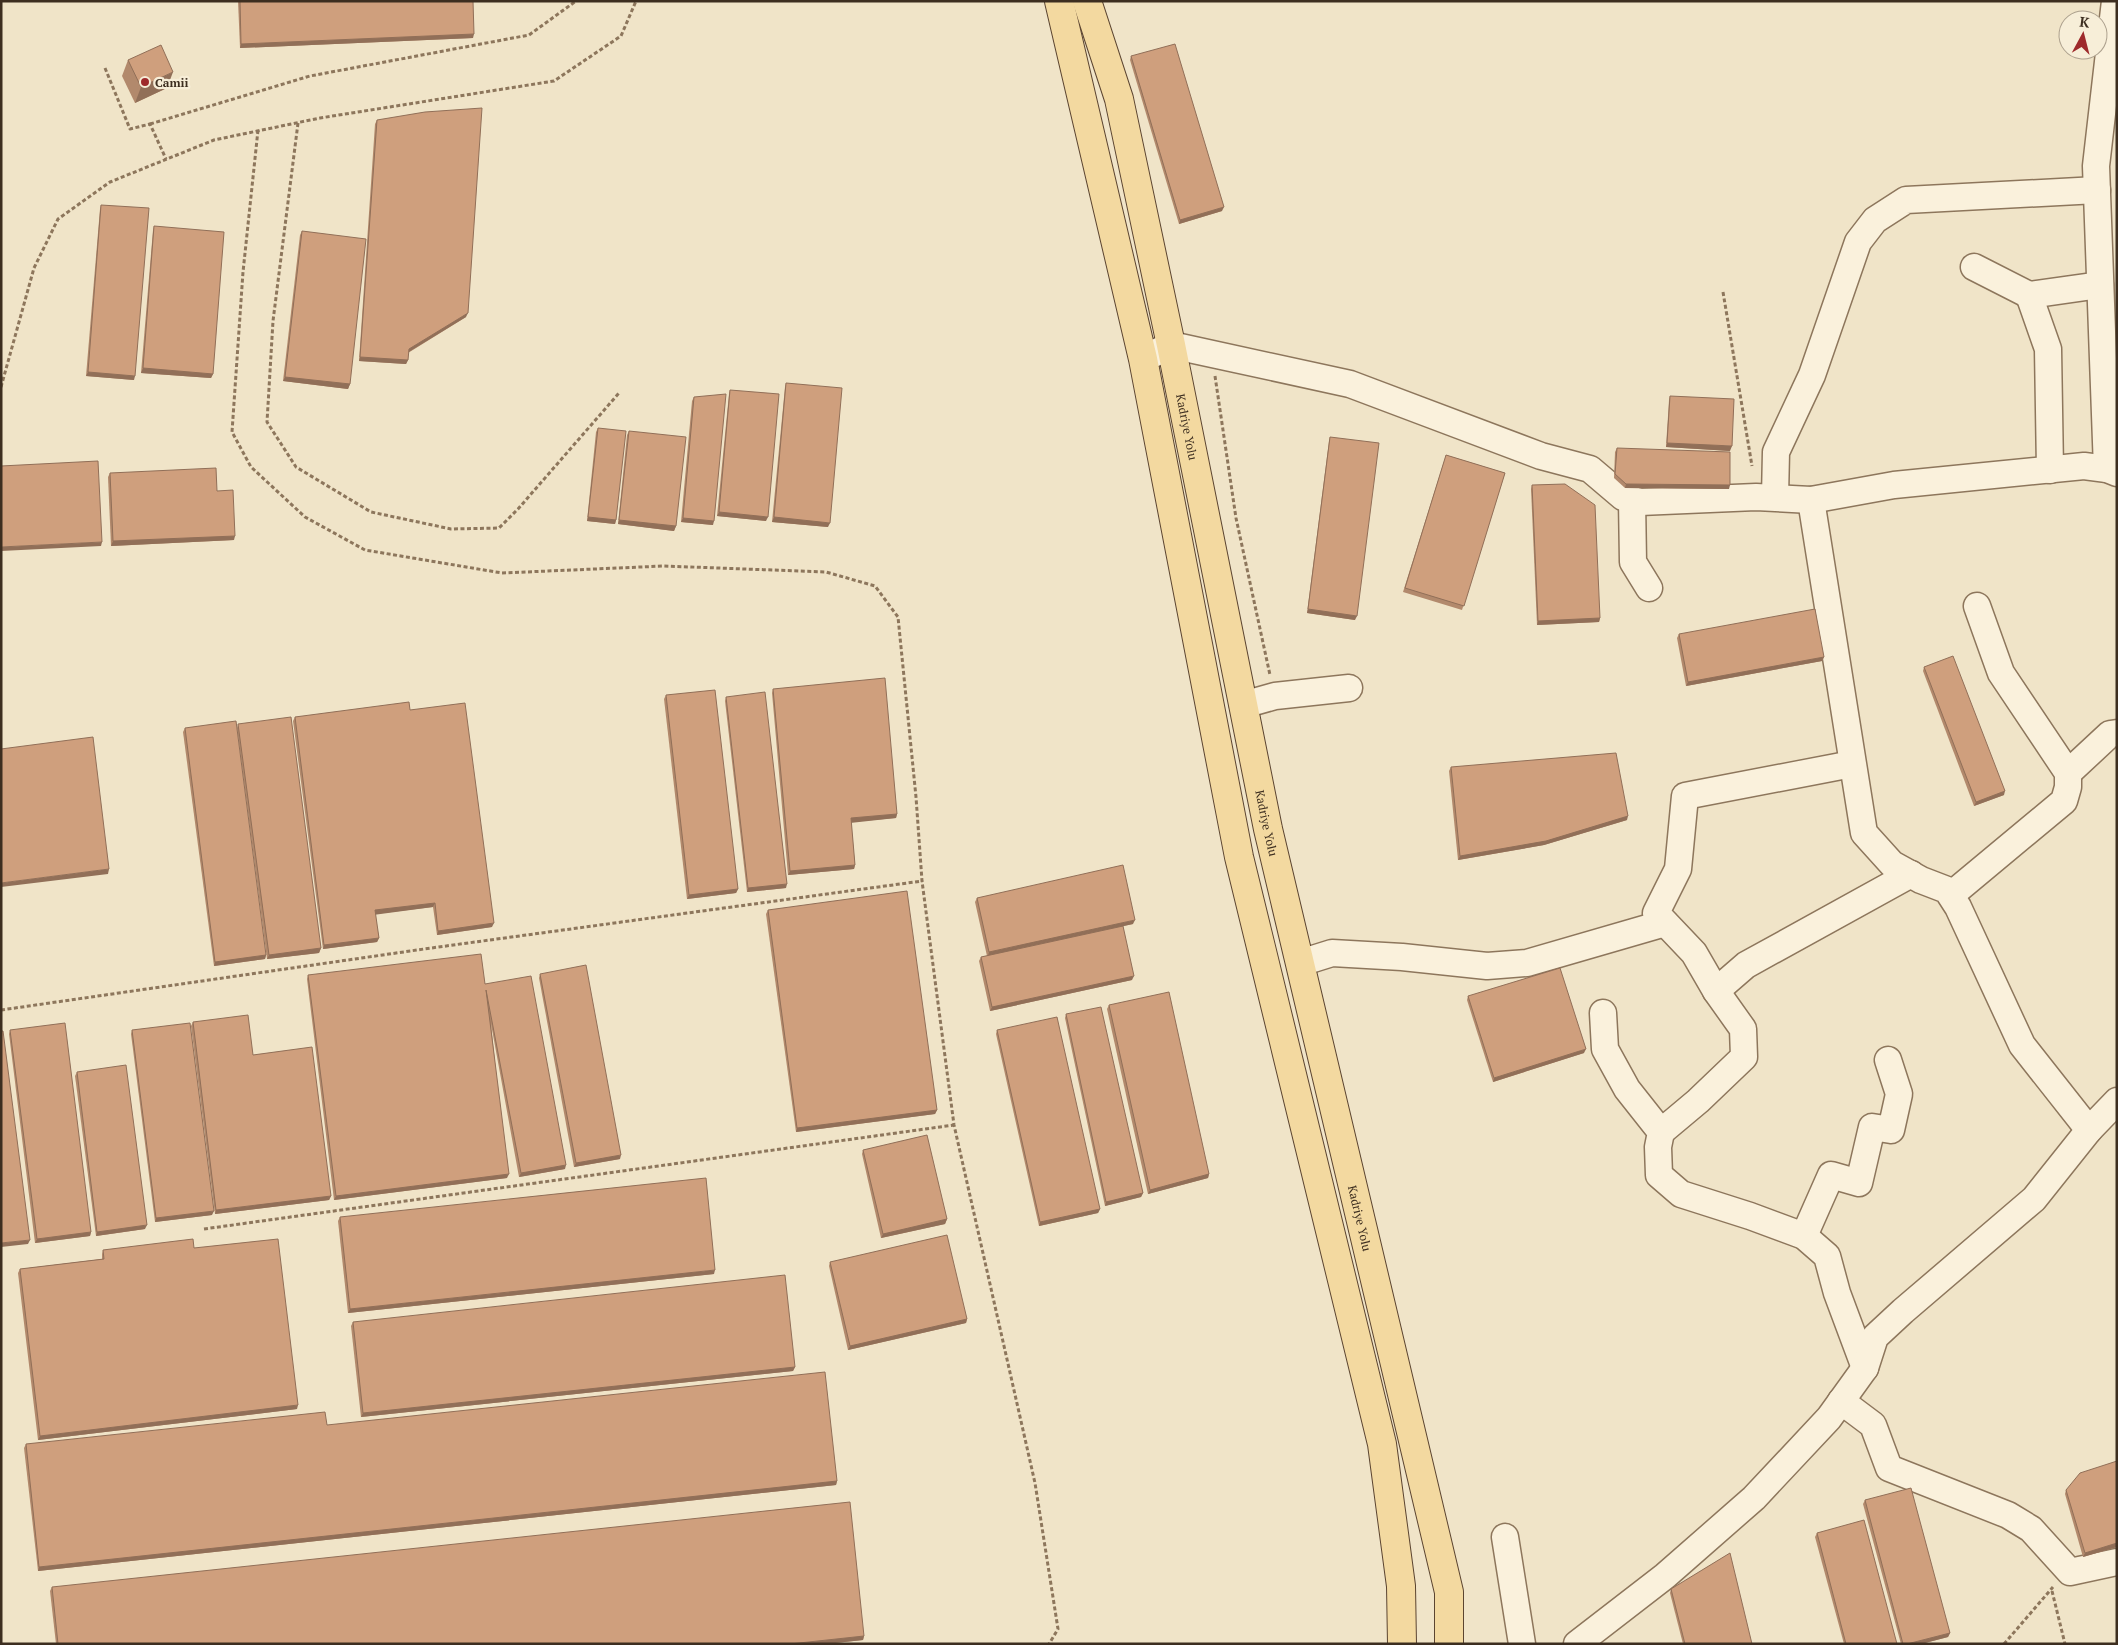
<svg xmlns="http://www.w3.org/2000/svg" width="2118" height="1645" font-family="'PT Serif',serif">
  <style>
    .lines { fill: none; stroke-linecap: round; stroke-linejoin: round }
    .minor-casing { stroke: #8d765c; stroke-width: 29 }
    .major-casing { stroke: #5b4430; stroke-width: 30 }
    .path { stroke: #8d765c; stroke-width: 3; stroke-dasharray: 4 2.5; stroke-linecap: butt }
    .minor { stroke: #faf1dc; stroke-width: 26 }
    .major { stroke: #f3d9a0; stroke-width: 28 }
    .wall { fill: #b2896c }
    .shaded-wall { fill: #916f58 }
    .building { fill: #cf9f7d; stroke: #916f58 }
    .poi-dot { fill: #9e2a2b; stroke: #f7eed8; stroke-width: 2 }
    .labels { text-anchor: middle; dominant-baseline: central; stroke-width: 4.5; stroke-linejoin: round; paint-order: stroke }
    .poi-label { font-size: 12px; font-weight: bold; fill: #3d2e20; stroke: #f7eed8; text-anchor: start }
    .street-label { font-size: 12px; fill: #3d2e20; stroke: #f7eed8 }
  </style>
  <rect width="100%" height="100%" fill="#f0e4c8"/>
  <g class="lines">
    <defs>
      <g id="minor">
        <path d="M1974,267L2029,295"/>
        <path d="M1143,359L1171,345L1350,384L1541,456L1590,469L1623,497L1640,502L1756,497L1811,500L1894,485L2084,466L2107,469L2117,473"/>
        <path d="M2107,469L2096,166L2115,1"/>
        <path d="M2050,470L2048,349L2029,295L2100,285"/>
        <path d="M1775,497L1776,452L1812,375L1858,242L1875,220L1906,200L2097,190"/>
        <path d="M1632,500L1633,562L1649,588"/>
        <path d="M1811,500L1864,833L1892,864L1921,880L1947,890L1958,907L2022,1045L2089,1130"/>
        <path d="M1243,705L1275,696L1349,688"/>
        <path d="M2068,773L2110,734L2117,733"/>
        <path d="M1951,895L2064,801L2068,787V773L2001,673L1977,606"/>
        <path d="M1300,963L1332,953L1402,957L1487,966L1527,963L1665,923"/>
        <path d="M1716,991L1746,965L1911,874"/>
        <path d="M1603,1013L1605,1049L1627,1089L1661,1132L1658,1147L1659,1175L1681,1194L1750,1216L1804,1236L1827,1256L1837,1293L1865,1368"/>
        <path d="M1661,1132L1698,1101L1744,1057L1743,1029L1716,991L1694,953L1656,913L1678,869L1685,796L1852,764"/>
        <path d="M1804,1236L1831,1175L1859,1183L1872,1127L1891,1130L1899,1094L1888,1060"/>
        <path d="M1841,1401L1873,1425L1889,1468L2008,1515L2031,1529L2070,1572L2117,1562"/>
        <path d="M1505,1537L1522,1644"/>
        <path d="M1577,1644L1665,1576L1754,1498L1829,1418L1865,1368L1875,1337L1903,1311L2034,1199L2089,1130L2117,1101"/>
      </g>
      <g id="major">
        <path d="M1059,1L1143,359L1239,857L1382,1444L1401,1586L1402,1644"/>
        <path id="s1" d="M1087,1L1119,99L1171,345L1268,829L1449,1592V1644"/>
      </g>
    </defs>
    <use href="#minor" class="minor-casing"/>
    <use href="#major" class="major-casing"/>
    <g class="path">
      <path d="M105,68L130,129L150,124L166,159"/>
      <path d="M298,123L273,321L267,422L296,467L371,512L451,529L499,528L518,509L619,393"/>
      <path d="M150,124L310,76L529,35L576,1"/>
      <path d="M258,130L243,272L232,432L251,467L305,517L365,550L502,573L664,566L826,572L875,586L898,617L916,797L922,881L954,1125L1035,1483L1058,1629L1049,1644"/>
      <path d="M1723,292L1752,466"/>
      <path d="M1215,376L1236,518L1270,675"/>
      <path d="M1,387L34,268L58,219L110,182L214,140L320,118L554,81L621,36L636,1"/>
      <path d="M1,1010L424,949L922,881"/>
      <path d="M204,1229L954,1125"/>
      <path d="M2052,1591L2065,1644"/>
      <path d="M2004,1644L2053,1587"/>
    </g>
    <use href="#minor" class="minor"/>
    <use href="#major" class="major"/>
  </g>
  <g class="wall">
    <path d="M238,1H473V38L240,48Z"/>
    <path d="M1131,56L1222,211L1179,224L1130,60Z"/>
    <path d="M128,60L167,88L135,103L122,76Z"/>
    <path d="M377,120L466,317L408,353V360L406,364L359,361L375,124Z"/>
    <path d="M101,205L134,380L86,376L100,209Z"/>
    <path d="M154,226L213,374L211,378L141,373L153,230Z"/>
    <path d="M302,231L350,384L348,389L283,381L300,235Z"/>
    <path d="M786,383L828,527L772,522L785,387Z"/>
    <path d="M730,390L766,521L717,516L729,394Z"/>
    <path d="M1670,396L1730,451L1666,447L1669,400Z"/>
    <path d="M694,397L713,525L681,522L692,401Z"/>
    <path d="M598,428L616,520L615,524L587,521L596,432Z"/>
    <path d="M629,431L676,526L674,531L618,524L627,435Z"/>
    <path d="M1330,437L1355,620L1307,613L1329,441Z"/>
    <path d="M1617,448L1729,489L1625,488L1614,478L1615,452Z"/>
    <path d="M1446,455L1505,473L1462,610L1403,592Z"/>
    <path d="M110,473L217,491L234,540L111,546L108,477Z"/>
    <path d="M1532,485L1600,618L1599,622L1537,625L1531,489Z"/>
    <path d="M1679,634L1824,657L1822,661L1686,686L1677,638Z"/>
    <path d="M1924,667L2004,795L1974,806L1923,671Z"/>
    <path d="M773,689L897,814L896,818L851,822L855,865L854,869L788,875L772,693Z"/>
    <path d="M666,695L738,889L736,893L687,899L664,699Z"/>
    <path d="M726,697L786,888L747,892L725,701Z"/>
    <path d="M410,710L492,927L437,935L433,907L375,914L379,938L377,942L323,949L293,721L295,717Z"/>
    <path d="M238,724L321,948L319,953L267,959L237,728Z"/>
    <path d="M185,728L266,955L265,959L214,966L183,732Z"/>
    <path d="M1451,767L1627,820L1544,845L1458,860L1449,771Z"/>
    <path d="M977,898L1133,924L1123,926L1132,980L990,1011L979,961L981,957L987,956L975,902Z"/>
    <path d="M768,910L937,1110L935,1114L796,1132L766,914Z"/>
    <path d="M540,974L620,1159L574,1167L539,978Z"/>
    <path d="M308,975L485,984L565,1169L519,1177L491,1024L507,1178L334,1200L307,979Z"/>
    <path d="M1468,996L1584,1053L1493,1082L1467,1000Z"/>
    <path d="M1109,1005L1209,1174L1208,1178L1148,1194L1107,1009Z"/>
    <path d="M1066,1014L1143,1193L1141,1197L1105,1206L1065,1018Z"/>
    <path d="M193,1022L253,1055L331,1196L329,1200L215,1214L191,1026Z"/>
    <path d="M10,1030L91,1232L90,1236L35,1243L9,1034Z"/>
    <path d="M132,1030L212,1215L155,1222L131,1034Z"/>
    <path d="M997,1030L1100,1209L1098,1213L1039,1226L996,1034Z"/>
    <path d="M77,1072L145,1229L96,1236L75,1076Z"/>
    <path d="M863,1150L947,1219L945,1224L881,1238L862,1154Z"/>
    <path d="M340,1217L714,1274L348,1313L338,1221Z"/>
    <path d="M194,1248L297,1409L38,1440L18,1273L20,1269L102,1259V1254L103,1250Z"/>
    <path d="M830,1262L967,1319L966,1323L848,1350L829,1266Z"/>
    <path d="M353,1322L795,1367L793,1371L361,1417L351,1326Z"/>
    <path d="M327,1425L837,1481L836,1485L38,1571L24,1448L26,1444Z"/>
    <path d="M2117,1461V1547L2083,1557L2065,1494L2066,1490Z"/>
    <path d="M1865,1500L1950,1633L1948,1637L1921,1644H1901L1863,1504Z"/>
    <path d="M1817,1533L1897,1644H1844L1815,1537Z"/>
    <path d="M52,1587L864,1636L863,1640L826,1644H56L50,1591Z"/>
    <path d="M1671,1589L1752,1644H1683L1670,1593Z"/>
  </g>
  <g class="shaded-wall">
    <path d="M1,1H21L1,2Z"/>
    <path d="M474,34L473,38L240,48L241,44Z"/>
    <path d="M173,72L167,88L135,103L141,87Z"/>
    <path d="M1224,207L1222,211L1179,224L1180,220Z"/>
    <path d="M468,313L466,317L407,353L409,349Z"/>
    <path d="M360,357L408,360L406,364L359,361Z"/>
    <path d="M143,368L213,374L211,378L141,373Z"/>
    <path d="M88,372L135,376L134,380L86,376Z"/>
    <path d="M285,377L350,384L348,389L283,381Z"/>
    <path d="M1667,443L1732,446L1730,451L1666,447Z"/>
    <path d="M1626,484L1730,485L1729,489L1625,488Z"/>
    <path d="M719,512L768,517L766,521L717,516Z"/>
    <path d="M588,517L616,520L615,524L587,521Z"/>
    <path d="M774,517L830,523L828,527L772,522Z"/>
    <path d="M683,518L714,521L713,525L681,522Z"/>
    <path d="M619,520L676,526L674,531L618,524Z"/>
    <path d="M235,536L234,540L111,546L113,541Z"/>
    <path d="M102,542L101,546L1,551V547Z"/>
    <path d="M1308,609L1357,616L1355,620L1307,613Z"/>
    <path d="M1600,618L1599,622L1537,625L1538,621Z"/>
    <path d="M1824,657L1822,661L1686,686L1688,682Z"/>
    <path d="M2005,791L2004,795L1974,806L1976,802Z"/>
    <path d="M897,814L896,818L850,823L851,818Z"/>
    <path d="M1628,816L1627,820L1544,845L1458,860L1460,856Z"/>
    <path d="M855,865L854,869L788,875L790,871Z"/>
    <path d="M109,869L108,874L1,887V883Z"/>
    <path d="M787,884L786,888L747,892L748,888Z"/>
    <path d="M738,889L736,893L687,899L689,895Z"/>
    <path d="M435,903L433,907L373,915L375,910Z"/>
    <path d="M1135,920L1133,924L988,956L989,952Z"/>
    <path d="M494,923L492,927L437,935L438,931Z"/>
    <path d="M379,938L377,942L323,949L324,945Z"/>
    <path d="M321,948L319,953L267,959L269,955Z"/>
    <path d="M266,955L265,959L214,966L215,962Z"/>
    <path d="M1134,976L1132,980L990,1011L992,1007Z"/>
    <path d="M1586,1049L1584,1053L1493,1082L1494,1078Z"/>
    <path d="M937,1110L935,1114L796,1132L797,1128Z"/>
    <path d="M621,1155L620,1159L574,1167L576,1163Z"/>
    <path d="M566,1165L565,1169L519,1177L521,1173Z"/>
    <path d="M509,1174L507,1178L334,1200L336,1196Z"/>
    <path d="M1209,1174L1208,1178L1148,1194L1150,1190Z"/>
    <path d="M1143,1193L1141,1197L1105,1206L1106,1202Z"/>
    <path d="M331,1196L329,1200L215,1214L216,1210Z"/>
    <path d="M1100,1209L1098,1213L1039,1226L1040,1222Z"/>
    <path d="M214,1211L212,1215L155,1222L156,1218Z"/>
    <path d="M947,1219L945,1224L881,1238L883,1234Z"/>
    <path d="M147,1225L145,1229L96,1236L97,1232Z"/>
    <path d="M91,1232L90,1236L35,1243L37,1239Z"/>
    <path d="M30,1240L28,1244L1,1247V1243Z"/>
    <path d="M715,1270L714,1274L348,1313L350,1309Z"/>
    <path d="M967,1319L966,1323L848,1350L850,1346Z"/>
    <path d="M795,1367L793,1371L361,1417L363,1413Z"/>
    <path d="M298,1405L297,1409L38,1440L40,1436Z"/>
    <path d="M837,1481L836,1485L38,1571L39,1567Z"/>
    <path d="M2117,1543V1547L2083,1557L2085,1553Z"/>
    <path d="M1950,1633L1948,1637L1921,1644H1907Z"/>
    <path d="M864,1636L863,1640L826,1644H790Z"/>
  </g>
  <g class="building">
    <path d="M240,1H473L474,34L241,44Z"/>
    <path d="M1175,44L1224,207L1180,220L1131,56Z"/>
    <path d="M161,45L173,72L141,87L128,60Z"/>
    <path d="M482,108L468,313L409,349L408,360L360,357L377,120L425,112Z"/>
    <path d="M101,205L149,208L135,376L88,372Z"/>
    <path d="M154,226L224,232L213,374L143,368Z"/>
    <path d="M302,231L366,239L350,384L285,377Z"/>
    <path d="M786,383L842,388L830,523L774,517Z"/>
    <path d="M730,390L779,394L768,517L719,512Z"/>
    <path d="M726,394L714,521L683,518L694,397Z"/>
    <path d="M1670,396L1734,399L1732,446L1667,443Z"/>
    <path d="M598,428L626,431L616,520L588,517Z"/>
    <path d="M629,431L686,437L676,526L619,520Z"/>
    <path d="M1330,437L1379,443L1357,616L1308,609Z"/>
    <path d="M1617,448L1730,452V485L1626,484L1615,474Z"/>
    <path d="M1446,455L1505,473L1464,606L1405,588Z"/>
    <path d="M98,461L102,542L1,547V466Z"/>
    <path d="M216,468L217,491L233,490L235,536L113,541L110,473Z"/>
    <path d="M1565,484L1595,505L1600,618L1538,621L1532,485Z"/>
    <path d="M1815,609L1824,657L1688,682L1679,634Z"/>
    <path d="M1953,656L2005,791L1976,802L1924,667Z"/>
    <path d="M885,678L897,814L851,818L855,865L790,871L773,689Z"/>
    <path d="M715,690L738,889L689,895L666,695Z"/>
    <path d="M765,692L787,884L748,888L726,697Z"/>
    <path d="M409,702L410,710L465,703L494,923L438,931L435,903L375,910L379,938L324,945L295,717Z"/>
    <path d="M291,717L321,948L269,955L238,724Z"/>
    <path d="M236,721L266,955L215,962L185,728Z"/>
    <path d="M93,737L109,869L1,883V749Z"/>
    <path d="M1616,753L1628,816L1546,841L1460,856L1451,767Z"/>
    <path d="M1123,865L1135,920L989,952L977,898Z"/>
    <path d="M907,891L937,1110L797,1128L768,910Z"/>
    <path d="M1123,926L1134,976L992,1007L981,957Z"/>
    <path d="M481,954L485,984L531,976L566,1165L521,1173L486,990L509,1174L336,1196L308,975Z"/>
    <path d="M586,965L621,1155L576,1163L540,974Z"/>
    <path d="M1560,968L1586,1049L1494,1078L1468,996Z"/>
    <path d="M1169,992L1209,1174L1150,1190L1109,1005Z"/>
    <path d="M1101,1007L1143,1193L1106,1202L1066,1014Z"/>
    <path d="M248,1015L253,1055L312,1047L331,1196L216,1210L193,1022Z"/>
    <path d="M1057,1017L1100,1209L1040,1222L997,1030Z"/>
    <path d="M65,1023L91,1232L37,1239L10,1030Z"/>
    <path d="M190,1023L214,1211L156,1218L132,1030Z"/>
    <path d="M1,1031H3L30,1240L1,1243Z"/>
    <path d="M126,1065L147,1225L97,1232L77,1072Z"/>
    <path d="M927,1135L947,1219L883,1234L863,1150Z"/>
    <path d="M706,1178L715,1270L350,1309L340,1217Z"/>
    <path d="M947,1235L967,1319L850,1346L830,1262Z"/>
    <path d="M193,1239L194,1248L278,1239L298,1405L40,1436L20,1269L104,1259L103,1250Z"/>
    <path d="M785,1275L795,1367L363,1413L353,1322Z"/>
    <path d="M825,1372L837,1481L39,1567L26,1444L325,1412L327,1425Z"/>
    <path d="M2117,1461V1543L2085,1553L2066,1490L2080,1473Z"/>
    <path d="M1911,1488L1950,1633L1907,1644H1903L1865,1500Z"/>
    <path d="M850,1502L864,1636L790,1644H58L52,1587Z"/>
    <path d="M1864,1520L1897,1644H1846L1817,1533Z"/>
    <path d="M1730,1553L1752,1644H1685L1671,1589Z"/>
  </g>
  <circle class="poi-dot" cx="145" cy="82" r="5"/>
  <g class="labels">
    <g class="poi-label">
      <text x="155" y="82">Camii</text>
    </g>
    <g class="street-label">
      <text stroke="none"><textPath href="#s1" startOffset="438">Kadriye Yolu</textPath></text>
      <text stroke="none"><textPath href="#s1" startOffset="842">Kadriye Yolu</textPath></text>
      <text stroke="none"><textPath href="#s1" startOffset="1248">Kadriye Yolu</textPath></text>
    </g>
  </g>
  <rect width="2118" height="1645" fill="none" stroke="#3d2e20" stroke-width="5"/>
  <g transform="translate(2083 35) rotate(7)"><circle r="24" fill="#f7eed8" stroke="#ada18e"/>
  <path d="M0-4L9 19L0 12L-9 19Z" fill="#9e2a2b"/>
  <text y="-8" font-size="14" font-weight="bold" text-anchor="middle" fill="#3d2e20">K</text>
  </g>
</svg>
